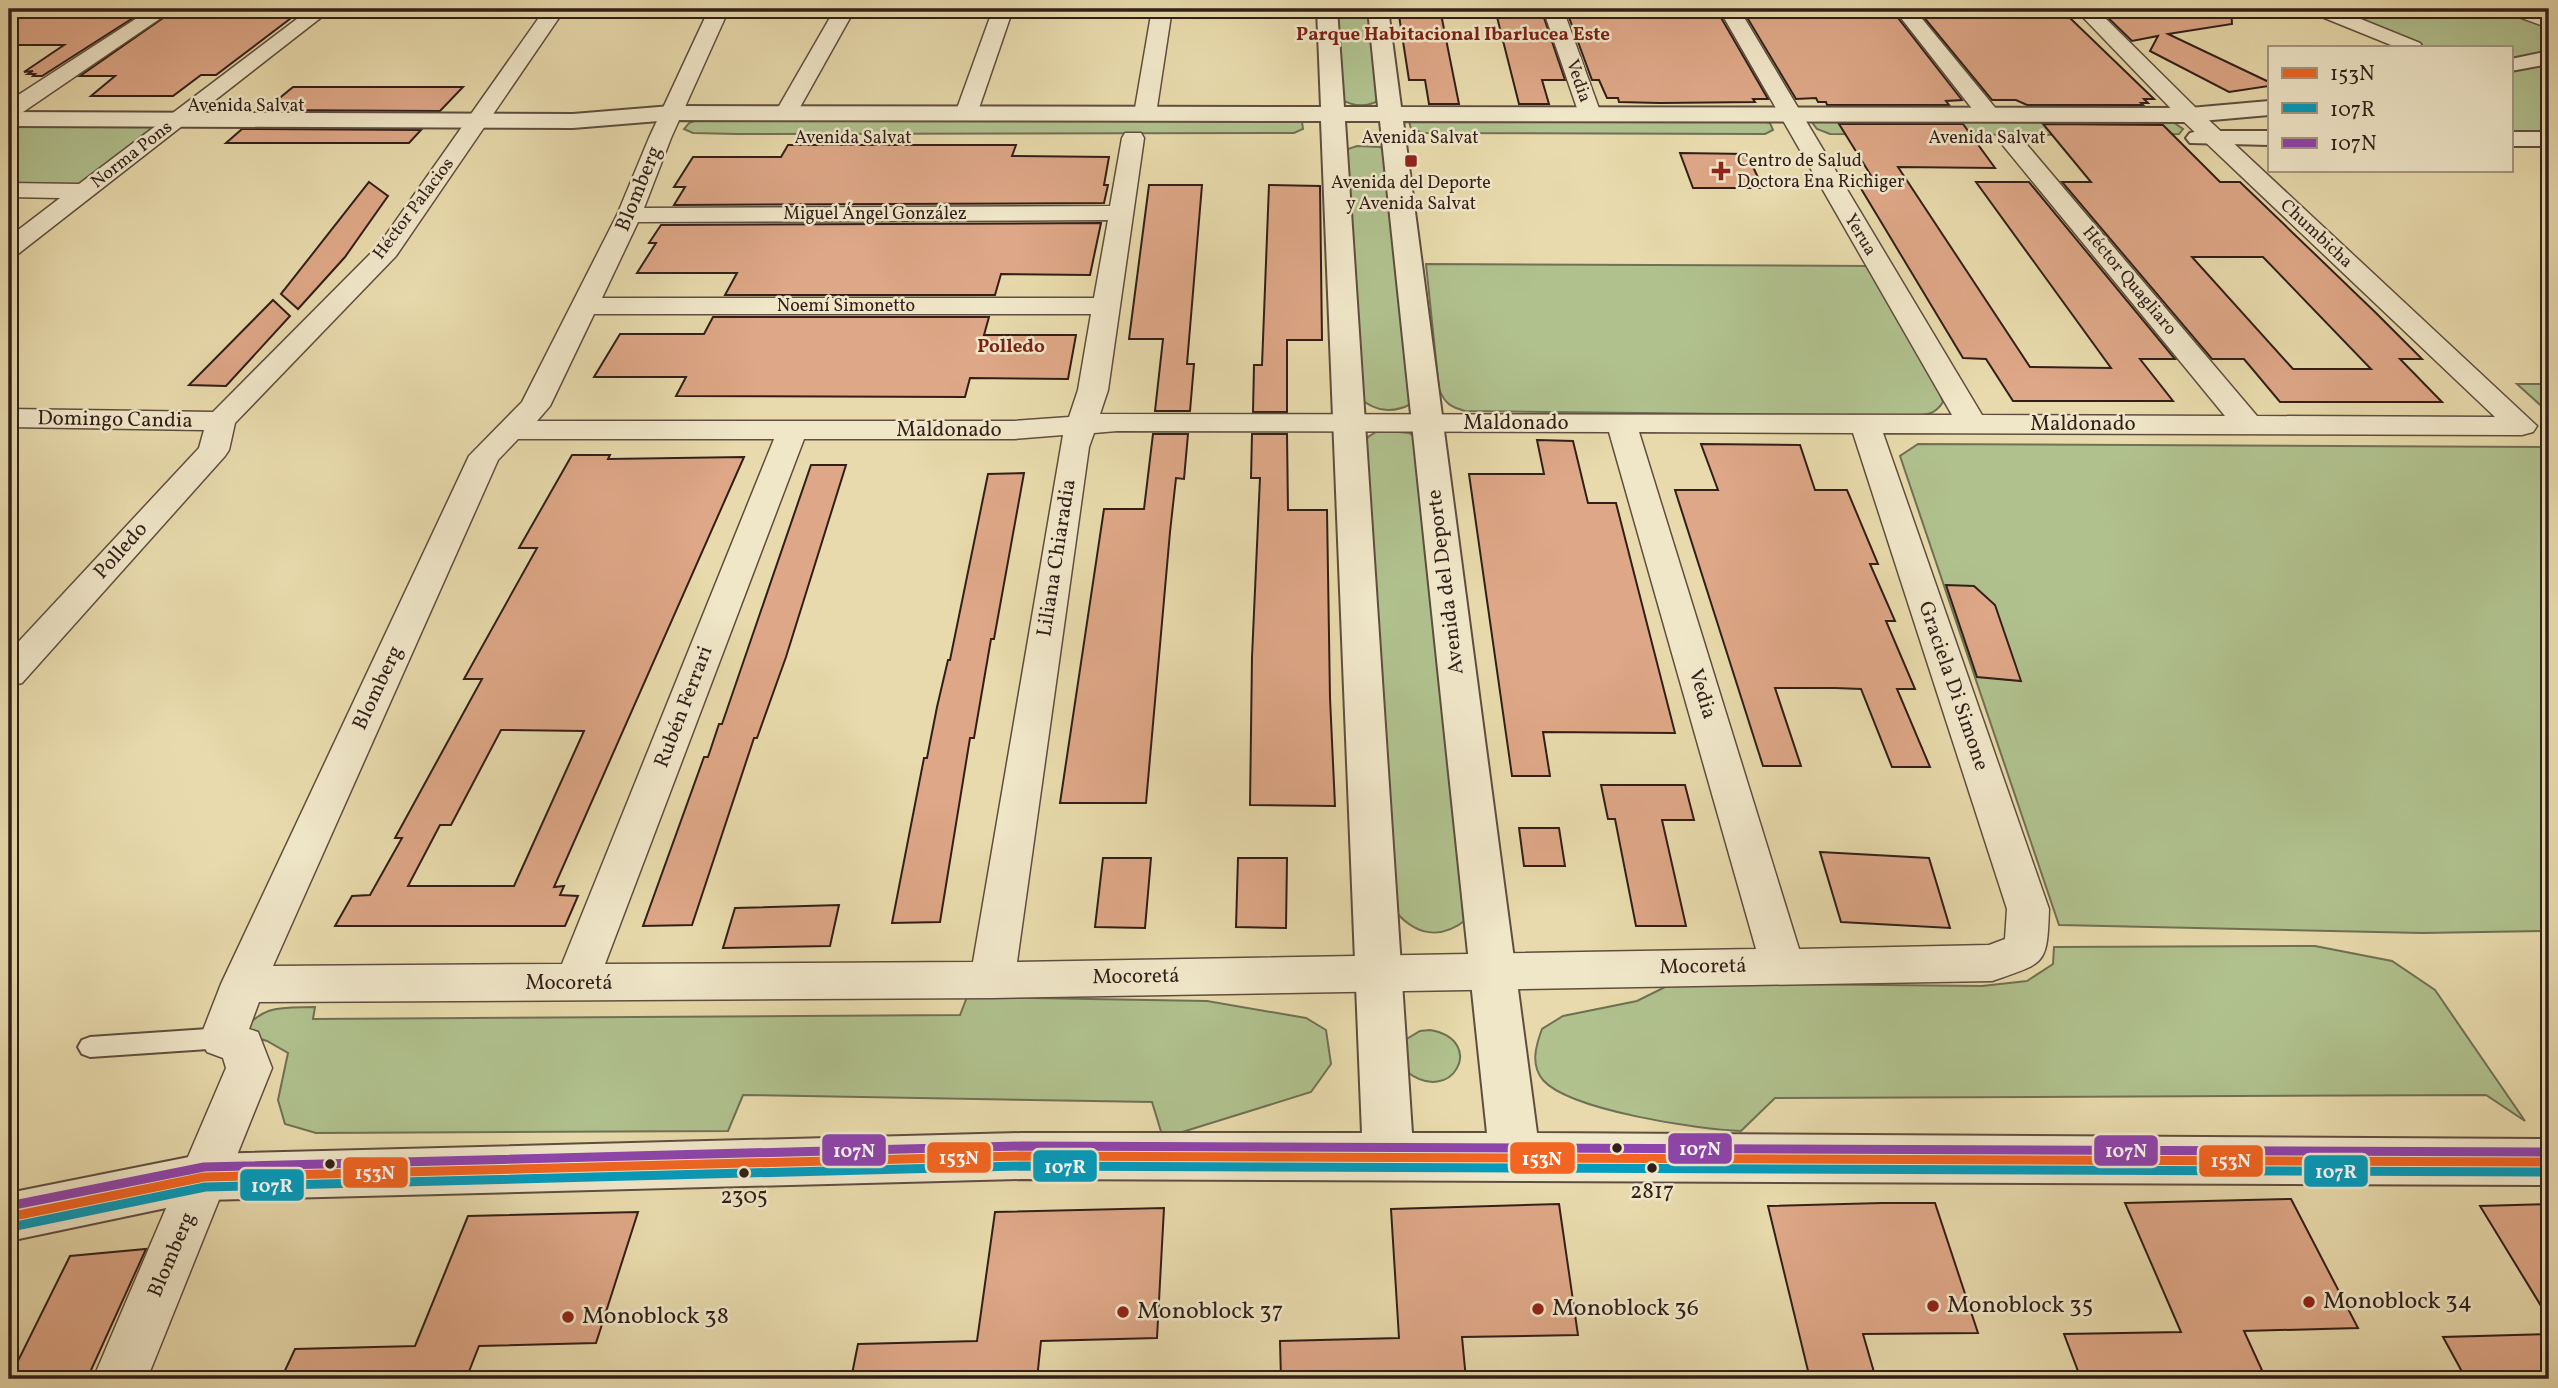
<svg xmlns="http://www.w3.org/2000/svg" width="2558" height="1388" font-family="Vollkorn,serif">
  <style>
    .green { fill: #b0c18e; stroke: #707054; stroke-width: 2 }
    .building { fill: #dea787; stroke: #311f19; stroke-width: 2; fill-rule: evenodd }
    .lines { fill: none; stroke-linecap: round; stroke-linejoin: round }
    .service-casing { stroke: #5f4e3e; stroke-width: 4 }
    .minor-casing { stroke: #5f4e3e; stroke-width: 3 }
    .tertiary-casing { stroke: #5f4e3e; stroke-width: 4 }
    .service { fill: #f0e7c9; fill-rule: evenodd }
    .minor { fill: #f0e7c9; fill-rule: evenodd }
    .tertiary { fill: #f0e7c9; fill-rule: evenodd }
    .bus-1-casing { stroke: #f0e7c9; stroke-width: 14 }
    .bus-2-casing { stroke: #f0e7c9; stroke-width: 14 }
    .bus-3-casing { stroke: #f0e7c9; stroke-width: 14 }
    .bus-1 { stroke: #f26522; stroke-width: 9 }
    .bus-2 { stroke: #059bbc; stroke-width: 9 }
    .bus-3 { stroke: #8e44ad; stroke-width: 9 }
    .poi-dot { fill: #8f2418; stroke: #f0e7c9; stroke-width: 2.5 }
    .bus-dot { fill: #311f19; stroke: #f0e7c9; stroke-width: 2.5 }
    .labels { text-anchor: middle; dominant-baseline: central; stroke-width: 5; stroke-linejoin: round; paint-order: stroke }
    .far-street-label { font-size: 18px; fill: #311f19; stroke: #f0e7c9 }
    .far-poi-label { font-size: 18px; fill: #311f19; stroke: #f0e7c9; text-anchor: start }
    .far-neighbourhood-label { font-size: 19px; font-weight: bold; fill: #7a1f14; stroke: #f0e7c9 }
    .street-label { font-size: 21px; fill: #311f19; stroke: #f0e7c9 }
    .near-bus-label { font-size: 23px; fill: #311f19; stroke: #f0e7c9 }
    .near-poi-label { font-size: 24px; fill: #311f19; stroke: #f0e7c9; text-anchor: start }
    .line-badge { stroke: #f0e7c9; stroke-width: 2.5 }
    .badge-label { font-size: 19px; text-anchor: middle; font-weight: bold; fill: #fff }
  </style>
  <rect width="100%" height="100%" fill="#e8daac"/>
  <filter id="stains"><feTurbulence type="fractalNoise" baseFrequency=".00286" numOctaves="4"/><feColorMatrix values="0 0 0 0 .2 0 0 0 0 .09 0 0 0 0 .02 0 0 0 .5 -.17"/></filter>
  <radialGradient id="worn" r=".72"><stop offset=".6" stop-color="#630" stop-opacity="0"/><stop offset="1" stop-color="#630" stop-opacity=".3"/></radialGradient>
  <g class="green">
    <path d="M1335,9H1372L1381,98C1371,108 1353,107 1341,99Z"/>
    <path d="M2333,9H2505L2549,26V53L2511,60V47H2421Z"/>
    <path d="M2549,65V135H2511V71Z"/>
    <path d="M702,118H1290L1302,122L1303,129L1294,133L737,134L693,133L684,129L689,123Z"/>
    <path d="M1750,118L1770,123L1773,130L1765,134L1424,133L1411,129L1409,121Z"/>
    <path d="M1811,121L2173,122L2183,129L2179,134L2150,135L1830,134L1817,129Z"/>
    <path d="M9,125H158L81,186H9Z"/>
    <path d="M1357,146L1380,147L1388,151L1411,404C1394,413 1376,412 1361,399L1344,156L1348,149Z"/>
    <path d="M1426,264L1867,266L1938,389L1943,402C1935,415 1926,415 1911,416L1465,411C1451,407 1445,404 1439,389Z"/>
    <path d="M2517,384H2549V413Z"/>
    <path d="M1379,430L1409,433L1420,439L1467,919C1441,940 1416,936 1394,910L1363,447L1368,437Z"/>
    <path d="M1918,444L2549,447V931L2422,933L2059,925L1900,456Z"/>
    <path d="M2315,946L2392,961L2435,990L2525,1121L2486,1095L1775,1098L1741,1131C1700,1130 1569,1110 1543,1080C1530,1065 1536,1045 1542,1029L1563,1016L1637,1001L1673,983L1982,986L2027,981L2053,964L2054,947Z"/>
    <path d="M967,997L1207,1001L1306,1018L1326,1030L1331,1064L1311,1092L1163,1138L1152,1102L743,1095L728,1131L316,1133L285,1124L278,1100L288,1053L267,1041L242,1033C262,1004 282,1008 315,1007L313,1019L960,1015Z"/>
    <path d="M1430,1030C1488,1040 1452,1108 1406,1071L1405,1040L1420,1031Z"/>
  </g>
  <g class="building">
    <path d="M42,9H147L42,76H33L35,74H28L33,71L24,72L64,45H9V23L29,11Z"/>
    <path d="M176,9H303L216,75H201L173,96H91L115,76H80Z"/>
    <path d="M1398,9H1440L1459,104H1429L1425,80H1409Z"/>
    <path d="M1495,9H1541L1565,80H1542L1549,104H1519Z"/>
    <path d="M1566,9H1596L1600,18H1695L1690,9H1716L1768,99H1753L1755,102L1660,103L1619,102L1618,98H1607L1599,80H1592Z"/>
    <path d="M1742,9H1773L1779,18H1874L1867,9H1891L1962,100L1946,101L1949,105H1827L1826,102H1818L1816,98L1796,99Z"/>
    <path d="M1917,9H1950L1958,18H2070L2154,99H2144L2148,103H2141L2143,105H2027L2016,100H1992Z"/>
    <path d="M2099,9H2231L2232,24L2168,34L2269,82V86L2229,92L2150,51L2158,36L2132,41Z"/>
    <path d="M293,87H463L440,111L265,110Z"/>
    <path d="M1839,124H1963L1995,168L1898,167L2030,367L2111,368L1976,182H2029L2175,359H2140L2173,401H2013L1986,359L1963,358L1857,182H1875Z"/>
    <path d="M2043,124L2163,125L2220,182H2240L2376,313L2422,359H2400L2442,402H2280L2244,359H2212L2062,182H2091ZM2192,257H2263L2371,369H2293Z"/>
    <path d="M242,129L421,130L409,143H226Z"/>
    <path d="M788,145H1016L1012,156L1109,157L1104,185H1108L1104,203L674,205L685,187H674L693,157H781Z"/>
    <path d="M1680,153L1747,154L1763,188H1693Z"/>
    <path d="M369,182L388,196L345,257L298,309L281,294Z"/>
    <path d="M1149,185H1202L1187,364H1194L1190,411H1155L1163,339H1129Z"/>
    <path d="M1269,185L1320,186L1322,340H1287V412H1253L1254,365H1262Z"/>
    <path d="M1101,223L1090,275L1001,274L995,295H725L737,273H637L656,243H649L661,225Z"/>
    <path d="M273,300L290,316L226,386L189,385Z"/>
    <path d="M713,317H989L984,335H1076L1068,379L970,378L965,397L676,396L686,377H594L620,334H704Z"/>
    <path d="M1153,434H1188L1184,479L1176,478L1170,532L1146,803H1060L1104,509H1144Z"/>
    <path d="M1252,434H1287L1288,510H1327L1330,698L1335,806L1250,805L1252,657L1260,478H1251Z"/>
    <path d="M1537,440L1573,441L1588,503H1616L1675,733L1543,732L1550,776H1512L1469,474H1544Z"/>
    <path d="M1701,444L1800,445L1815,490H1847L1878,564H1870L1895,621H1886L1915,689H1897L1930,767H1892L1861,689L1835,688H1775L1801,766H1763L1675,490H1718Z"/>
    <path d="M572,455H610L608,459L744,457L554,887L564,886L560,895L578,896L565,926H335L352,896L370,895L402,838H395L482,679H464L537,548H519ZM501,730L584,731L514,886H408L440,825H451Z"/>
    <path d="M811,465H846L786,657L757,738H754L692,925L643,926L704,757H708L719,724H722Z"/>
    <path d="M1024,473L994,639H991L974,738H970L940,922L892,923L924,758H927L937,707L948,660H950L988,474Z"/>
    <path d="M1946,585L1974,586L1995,605L2021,681L1977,677Z"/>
    <path d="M1601,785H1685L1694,820H1662L1686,926H1636L1615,819H1608Z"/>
    <path d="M1519,828H1559L1565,866H1524Z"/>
    <path d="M1820,852L1929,858L1950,928L1841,922Z"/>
    <path d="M1103,858H1151L1145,928L1095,927Z"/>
    <path d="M1238,858H1287L1286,928L1236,927Z"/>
    <path d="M839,905L830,946L723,948L735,908Z"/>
    <path d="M2291,1199L2358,1328L2244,1331L2266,1379H2081L2064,1334L2181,1332L2125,1203Z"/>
    <path d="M1882,1203H1935L1978,1333L1863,1334L1876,1379H1810L1768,1206Z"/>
    <path d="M1559,1204L1578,1335L1462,1337L1466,1379H1281L1280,1341L1399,1338L1391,1209Z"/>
    <path d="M2549,1204V1319L2480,1206Z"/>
    <path d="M1164,1208L1157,1338L1041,1341L1037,1379H851L858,1344L977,1341L995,1212Z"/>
    <path d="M638,1212L596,1343L479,1346L466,1379H281L295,1349L415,1346L468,1216Z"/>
    <path d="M146,1249L87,1379H9L70,1256Z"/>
    <path d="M2549,1334V1379H2466L2443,1337Z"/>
  </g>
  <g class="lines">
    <defs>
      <path id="service" d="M223,1028L231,1031L235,1038L231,1045L223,1048L90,1057L82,1054L78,1047L82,1040L90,1037Z"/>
      <g id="minor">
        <path d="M151,9H174L23,112H9V101Z"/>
        <path d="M310,9H332L18,254L9,257V237L60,198L9,197V183L79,184Z"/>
        <path d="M545,9H565L396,256L235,423L229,450L225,456L22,683L9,686V652L199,448L204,430L9,427V409L213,412L378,246Z"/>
        <path d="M709,9H729L671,138L644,208L1110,206L1122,138L1125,133H1141L1144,138L1108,390L1100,414L1952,415L1719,9H1739L1982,415L2225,416L2001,143L1998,138L2001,133H2017L2257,416L2495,417L2182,120L2075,9H2096L2198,110L2537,426L2533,432L2522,435L1883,433L2049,909C2047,966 2046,962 1992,981L992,998L259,1002L249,1029L258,1032L272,1068L147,1379H93L226,1068L223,1058L207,1052L200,1038L221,984L469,456L522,402L617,215L649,138ZM1108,220L1094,298H602L638,222ZM594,314H1091L1078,390L1069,417L1014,421H537L550,406ZM1117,431L1609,432L1756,949L1017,962L1089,447L1094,433ZM1639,432L1853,433L2007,909L2005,939L1989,945L1799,949ZM1063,435L973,962L605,964L804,439H1014ZM518,439H774L562,964L273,966L498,460Z"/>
        <path d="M835,9H855L794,118H778L775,113Z"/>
        <path d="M993,9H1013L977,114L974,119H958L955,114Z"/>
        <path d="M1152,9H1172L1156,114L1153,119H1137L1134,114Z"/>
        <path d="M1543,9H1563L1601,114L1598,119H1582L1579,114Z"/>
        <path d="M1894,9H1914L1997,110L2000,115L1997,120H1981Z"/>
        <path d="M2309,9H2336L2420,43L2423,47H2396L2312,13Z"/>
        <path d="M2505,9H2532L2549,15V28L2508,13Z"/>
      </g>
      <g id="tertiary">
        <path d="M1317,9H1337L1344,107H1378L1368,9H1388L1401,107L2190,108L2269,101V115L2190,122L1403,121L1537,1133L2549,1139V1185L1021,1179L204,1200L9,1241V1193L204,1154L1021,1133H1362L1321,121L671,120L573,128L9,126V112L573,114L671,106L1321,107ZM1345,121H1380L1487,1133H1412Z"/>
        <path d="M2549,51V64L2511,71V59Z"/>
        <path d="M2198,131H2269V145L2190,143L2186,138L2190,133Z"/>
        <rect x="2511" y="132" width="38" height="14"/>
      </g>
    </defs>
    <use href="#service" class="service-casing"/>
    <use href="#minor" class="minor-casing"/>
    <use href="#tertiary" class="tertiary-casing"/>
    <use href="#service" class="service"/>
    <use href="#minor" class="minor"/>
    <use href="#tertiary" class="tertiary"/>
    <defs>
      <path id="bus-1" d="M9,1217L204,1177L1021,1156L2549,1162"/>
      <path id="bus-2" d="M11,1227L205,1187L1021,1166L2549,1172"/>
      <path id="bus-3" d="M9,1206L204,1167L1021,1146L2549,1152"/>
    </defs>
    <use href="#bus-1" class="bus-1-casing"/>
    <use href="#bus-2" class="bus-2-casing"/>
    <use href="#bus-3" class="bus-3-casing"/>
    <use href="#bus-1" class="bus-1"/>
    <use href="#bus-2" class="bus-2"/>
    <use href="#bus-3" class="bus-3"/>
  </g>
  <g class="poi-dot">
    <rect x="1404" y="154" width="14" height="14" rx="3.5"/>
    <path d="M1717.5 160.5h7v7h7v7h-7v7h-7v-7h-7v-7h7z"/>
    <circle cx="2309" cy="1302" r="7"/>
    <circle cx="1933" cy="1306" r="7"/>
    <circle cx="1538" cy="1309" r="7"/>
    <circle cx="1123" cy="1312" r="7"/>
    <circle cx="568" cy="1317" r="7"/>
  </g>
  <g class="bus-dot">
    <circle cx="1617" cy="1148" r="6"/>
    <circle cx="330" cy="1164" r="6"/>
    <circle cx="1652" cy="1168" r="6"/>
    <circle cx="744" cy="1173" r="6"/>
  </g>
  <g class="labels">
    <g class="far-street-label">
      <text transform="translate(1578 81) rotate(71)">Vedia</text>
      <text x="246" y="106">Avenida Salvat</text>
      <text x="853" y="138">Avenida Salvat</text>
      <text x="1420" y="138">Avenida Salvat</text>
      <text x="1987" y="138">Avenida Salvat</text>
      <text transform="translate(132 155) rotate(-38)">Norma Pons</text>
      <text transform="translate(414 209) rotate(-53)">Héctor Palacios</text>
      <text x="875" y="214">Miguel Ángel González</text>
      <text transform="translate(2316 234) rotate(43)">Chumbicha</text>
      <text transform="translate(1860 235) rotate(59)">Yerua</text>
      <text transform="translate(2129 281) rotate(50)">Héctor Quagliaro</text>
      <text x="846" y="306">Noemí Simonetto</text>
    </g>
    <g class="far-poi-label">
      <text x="1737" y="161">Centro de Salud<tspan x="1737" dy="21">Doctora Ena Richiger</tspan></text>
      <text x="1411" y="183" text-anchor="middle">Avenida del Deporte<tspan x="1411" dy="21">y Avenida Salvat</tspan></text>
    </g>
    <g class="far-neighbourhood-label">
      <text x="1453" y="35">Parque Habitacional Ibarlucea Este</text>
      <text x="1011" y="347">Polledo</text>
    </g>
    <g class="street-label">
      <text transform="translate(639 189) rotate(-68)">Blomberg</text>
      <text transform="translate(115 420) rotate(1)">Domingo Candia</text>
      <text x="1516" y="423">Maldonado</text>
      <text x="2083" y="424">Maldonado</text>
      <text x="949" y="430">Maldonado</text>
      <text transform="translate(121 551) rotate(-48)">Polledo</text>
      <text transform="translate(1057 558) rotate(-81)">Liliana Chiaradia</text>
      <text transform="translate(1446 582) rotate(-97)">Avenida del Deporte</text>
      <text transform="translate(1953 686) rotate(71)">Graciela Di Simone</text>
      <text transform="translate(378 688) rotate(-65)">Blomberg</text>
      <text transform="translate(1702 694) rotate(73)">Vedia</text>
      <text transform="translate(684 707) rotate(-69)">Rubén Ferrari</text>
      <text transform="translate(1703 967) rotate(-1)">Mocoretá</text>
      <text transform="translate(1136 977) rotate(-1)">Mocoretá</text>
      <text x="569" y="983">Mocoretá</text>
      <text transform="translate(172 1255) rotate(-67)">Blomberg</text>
    </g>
    <g class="near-bus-label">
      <text x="1652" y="1192">2817</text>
      <text x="744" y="1197">2305</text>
    </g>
    <g class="near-poi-label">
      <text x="2323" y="1302">Monoblock 34</text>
      <text x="1947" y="1306">Monoblock 35</text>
      <text x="1552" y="1309">Monoblock 36</text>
      <text x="1137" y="1312">Monoblock 37</text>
      <text x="582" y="1317">Monoblock 38</text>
    </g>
  </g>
  <g class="line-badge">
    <rect x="1667" y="1132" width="66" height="33" rx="7" fill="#8e44ad"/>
    <rect x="821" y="1133" width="66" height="34" rx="7" fill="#8e44ad"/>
    <rect x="2093" y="1134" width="66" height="33" rx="7" fill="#8e44ad"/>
    <rect x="926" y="1141" width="66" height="33" rx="7" fill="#f26522"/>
    <rect x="1509" y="1141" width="67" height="34" rx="7" fill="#f26522"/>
    <rect x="2198" y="1144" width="66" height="34" rx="7" fill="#f26522"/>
    <rect x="1032" y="1149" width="66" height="34" rx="7" fill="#059bbc"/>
    <rect x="2303" y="1154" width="66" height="34" rx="7" fill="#059bbc"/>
    <rect x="342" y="1156" width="67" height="33" rx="7" fill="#f26522"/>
    <rect x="239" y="1168" width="66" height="34" rx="7" fill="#059bbc"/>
  </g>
  <g class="badge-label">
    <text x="1700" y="1155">107N</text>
    <text x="854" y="1157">107N</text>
    <text x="2126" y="1157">107N</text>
    <text x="959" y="1164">153N</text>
    <text x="1542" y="1165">153N</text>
    <text x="2231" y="1167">153N</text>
    <text x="1065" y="1173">107R</text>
    <text x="2336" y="1178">107R</text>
    <text x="375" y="1179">153N</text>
    <text x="272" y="1192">107R</text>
  </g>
  <rect width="2558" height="1388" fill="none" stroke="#e8daac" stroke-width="35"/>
  <rect x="10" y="10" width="2537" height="1367" fill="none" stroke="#311f19" stroke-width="3.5"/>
  <rect x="18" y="18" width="2523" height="1353" fill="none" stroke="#311f19" stroke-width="2"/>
  <rect x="2268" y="46" width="245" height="126" fill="#f0e7c9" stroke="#a49783" stroke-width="2"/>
  <rect x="2282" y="68" width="35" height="10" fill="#f26522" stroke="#a49783" stroke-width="2"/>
  <text x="2330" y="80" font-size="21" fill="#311f19">153N</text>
  <rect x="2282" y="103" width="35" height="10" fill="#059bbc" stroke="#a49783" stroke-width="2"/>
  <text x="2330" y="116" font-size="21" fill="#311f19">107R</text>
  <rect x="2282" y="138" width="35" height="10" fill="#8e44ad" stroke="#a49783" stroke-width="2"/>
  <text x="2330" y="150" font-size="21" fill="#311f19">107N</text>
  <rect width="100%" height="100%" filter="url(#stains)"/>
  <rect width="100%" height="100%" fill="url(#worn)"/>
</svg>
